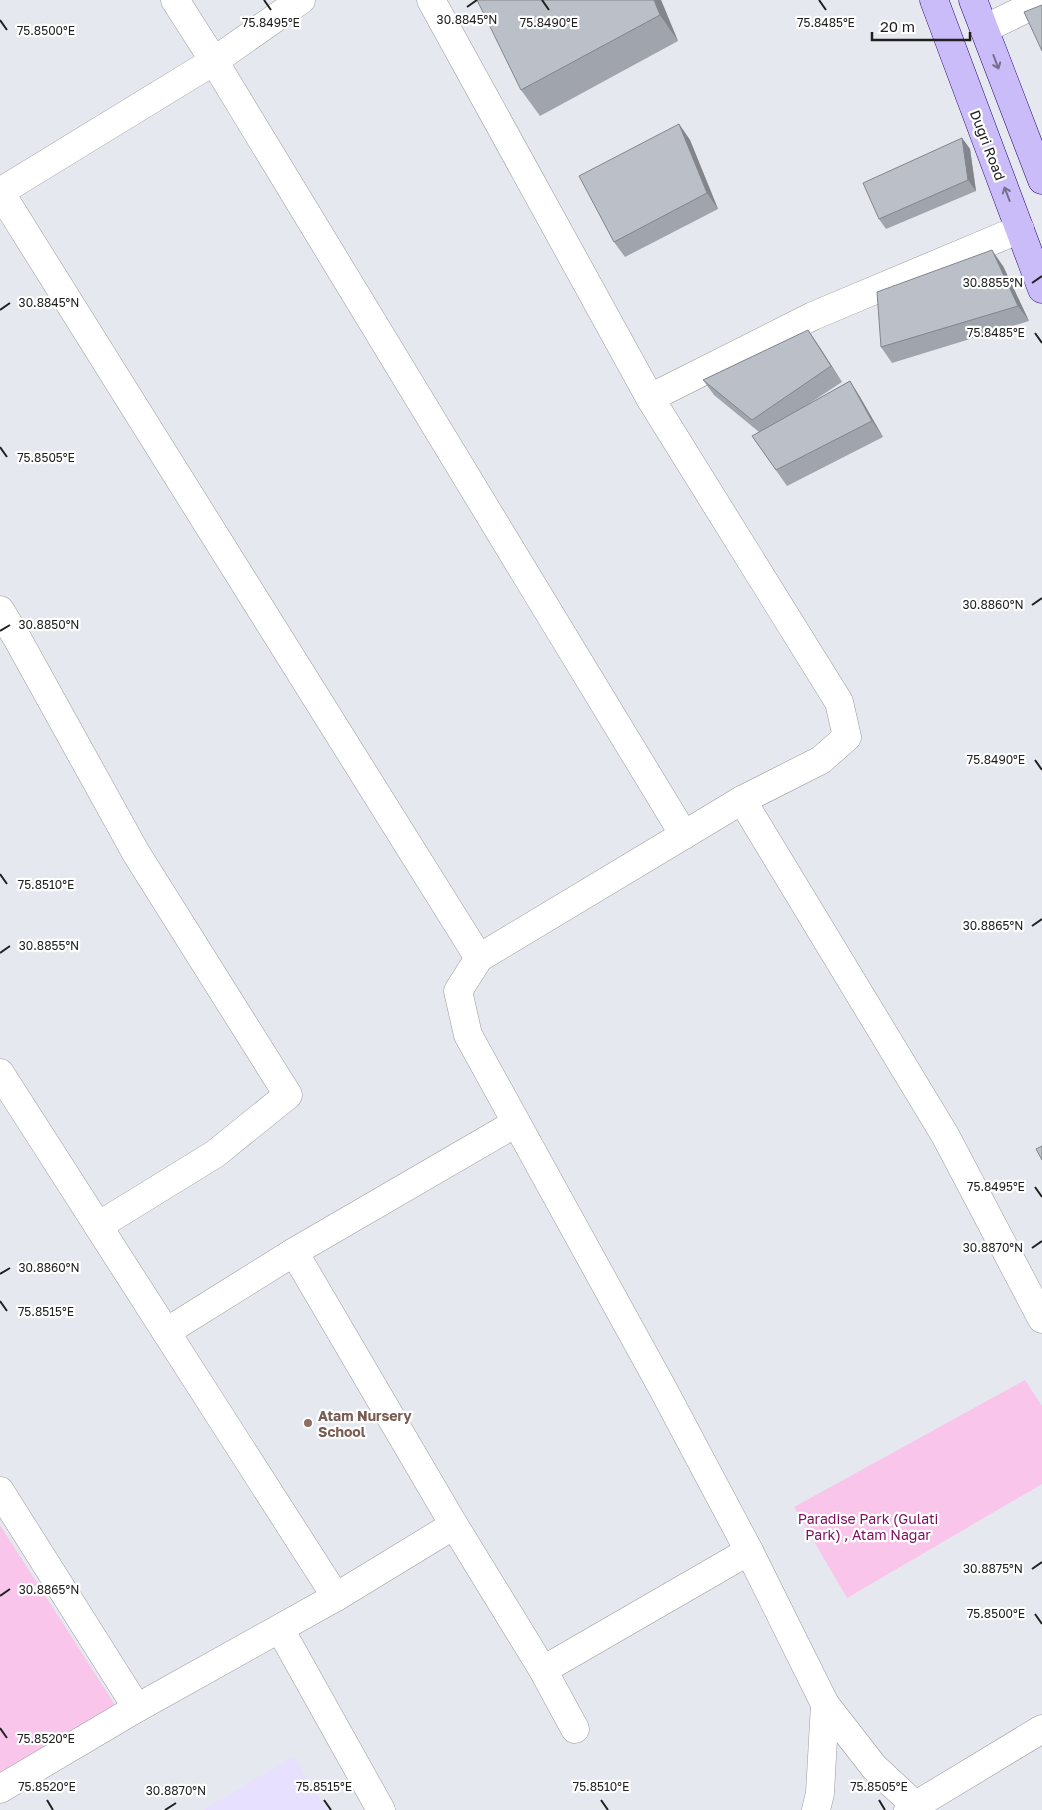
<svg xmlns="http://www.w3.org/2000/svg" width="1042" height="1810" font-family="'Golos Text',sans-serif">
  <style>
    .education { fill: #e7e1ff }
    .park { fill: #f9c5eb }
    .lines { fill: none; stroke-linecap: round; stroke-linejoin: round }
    .street-casing { stroke: #9a9a9a; stroke-width: 29 }
    .secondary-casing { stroke: #280777; stroke-width: 29 }
    .street { stroke: #fff; stroke-width: 28 }
    .secondary { stroke: #cabcf9; stroke-width: 28 }
    .wall { fill: #a0a4ac }
    .shaded-wall { fill: #82868c }
    .building { fill: #babfc8; stroke: #82868c }
    .oneway { stroke: #756e8c }
    .ticks { fill: none; stroke: #202020; stroke-width: 2 }
    .education-dot { fill: #8d6e63; stroke: #fff; stroke-width: 2 }
    .labels { text-anchor: middle; dominant-baseline: central; stroke-width: 4.5; stroke-linejoin: round; paint-order: stroke }
    .street-label { font-size: 14px; fill: #202020; stroke: #fff }
    .education-label { font-size: 14px; font-weight: bold; fill: #785e54; stroke: #fff; text-anchor: start }
    .park-label { font-size: 14px; fill: #7e0d60; stroke: #fff }
    .ticks-label { font-size: 12px; text-anchor: middle; fill: #202020; stroke: #fff; stroke-width: 4.5; stroke-linejoin: round; paint-order: stroke }
  </style>
  <rect width="100%" height="100%" fill="#e6e8f0"/>
  <path class="education" d="M294,1756L327,1810H203Z"/>
  <g class="park">
    <path d="M1025,1380L1042,1406V1484L847,1598L794,1507Z"/>
    <path d="M0,1525L115,1705L0,1774Z"/>
  </g>
  <g class="lines">
    <defs>
      <g id="street">
        <path d="M175,0L214,61L684,835"/>
        <path d="M431,0L650,398L839,702L847,737L821,760L742,800L479,958L458,991L468,1035L663,1389L749,1551L825,1704L874,1767L916,1806"/>
        <path d="M984,29L1042,1"/>
        <path d="M0,192L479,958"/>
        <path d="M0,192L214,61L301,0"/>
        <path d="M650,398L813,316L1020,229"/>
        <path d="M0,610L17,638L136,853L288,1095L215,1154L98,1226"/>
        <path d="M742,800L945,1135L1042,1319"/>
        <path d="M0,1073L336,1597"/>
        <path d="M294,1252L454,1525L543,1670L575,1729"/>
        <path d="M166,1332L294,1252L516,1123"/>
        <path d="M0,1491L137,1708"/>
        <path d="M280,1629L381,1810"/>
        <path d="M543,1670L749,1551"/>
        <path d="M0,1789L137,1708L336,1597L454,1525"/>
        <path d="M816,1810L820,1793L825,1704"/>
        <path d="M908,1810L1042,1729"/>
      </g>
      <g id="secondary">
        <path d="M934,0L1042,289"/>
        <path d="M973,0L1042,180"/>
      </g>
    </defs>
    <use href="#street" class="street-casing"/>
    <use href="#secondary" class="secondary-casing"/>
    <use href="#street" class="street"/>
    <use href="#secondary" class="secondary"/>
  </g>
  <g class="wall">
    <path d="M661,0L678,41L540,116L521,90Z"/>
    <path d="M679,124L690,140L718,209L625,257L614,242Z"/>
    <path d="M962,138L970,149L976,191L886,229L879,219Z"/>
    <path d="M1003,266L1029,321L892,363L881,347Z"/>
    <path d="M808,330L842,382L807,405L850,381L860,397L883,437L787,486L752,436L759,432L714,395L703,380Z"/>
  </g>
  <g class="shaded-wall">
    <path d="M654,0H661L678,41L660,15Z"/>
    <path d="M679,124L690,140L718,209L707,193Z"/>
    <path d="M962,138L970,149L976,191L968,180Z"/>
    <path d="M992,250L1003,266L1029,321L1018,306Z"/>
    <path d="M808,330L819,346L842,382L831,366Z"/>
    <path d="M850,381L860,397L883,437L872,421Z"/>
  </g>
  <g class="building">
    <path d="M477,0H654L660,15L521,90Z"/>
    <path d="M1042,5V51L1024,12Z"/>
    <path d="M679,124L707,193L614,242L579,176Z"/>
    <path d="M962,138L968,180L879,219L863,183Z"/>
    <path d="M992,250L1018,306L881,347L877,292Z"/>
    <path d="M808,330L831,366L752,420L703,380Z"/>
    <path d="M850,381L872,421L776,470L752,436Z"/>
    <path d="M1042,1146V1160L1036,1149Z"/>
  </g>
  <defs><path id="oneway-shaft" d="M-6 0H5M1.5-3L5.5 0L1.5 3" fill="none" stroke-width="1.6" stroke-linecap="round" stroke-linejoin="round" transform="scale(1.25)"/></defs>
  <g class="oneway">
    <use href="#oneway-shaft" transform="translate(996 62) rotate(69)"/>
    <use href="#oneway-shaft" transform="translate(1007 194) rotate(-111)"/>
  </g>
  <path class="ticks" d="M264,0L271,10M542,0L549,10M819,0L826,10M467,7L477,0M0,20L7,30M1032,283L1042,276M0,310L10,303M1035,333L1042,343M0,447L7,457M1032,605L1042,598M0,631L10,625M1035,760L1042,770M0,874L7,884M1032,926L1042,919M0,953L10,946M1035,1187L1042,1197M1032,1248L1042,1241M0,1274L10,1268M0,1301L7,1311M1032,1569L1042,1562M0,1596L10,1589M1035,1614L1042,1624M0,1728L7,1738M47,1800L53,1810M324,1800L331,1810M601,1800L608,1810M879,1800L885,1810M165,1810L176,1803"/>
  <circle class="education-dot" cx="308" cy="1423" r="5"/>
  <g class="labels">
    <g class="street-label">
      <text transform="translate(988 145) rotate(69)">Dugri Road</text>
    </g>
    <g class="education-label">
      <text x="318" y="1415">Atam Nursery<tspan x="318" dy="16">School</tspan></text>
    </g>
    <g class="park-label">
      <text x="868" y="1518">Paradise Park (Gulati<tspan x="868" dy="16">Park) , Atam Nagar</tspan></text>
    </g>
  </g>
  <g class="ticks-label">
    <text x="467" y="24">30.8845°N</text>
    <text x="271" y="27">75.8495°E</text>
    <text x="549" y="27">75.8490°E</text>
    <text x="826" y="27">75.8485°E</text>
    <text x="46" y="35">75.8500°E</text>
    <text x="993" y="287">30.8855°N</text>
    <text x="49" y="307">30.8845°N</text>
    <text x="996" y="337">75.8485°E</text>
    <text x="46" y="462">75.8505°E</text>
    <text x="993" y="609">30.8860°N</text>
    <text x="49" y="629">30.8850°N</text>
    <text x="996" y="764">75.8490°E</text>
    <text x="46" y="889">75.8510°E</text>
    <text x="993" y="930">30.8865°N</text>
    <text x="49" y="950">30.8855°N</text>
    <text x="996" y="1191">75.8495°E</text>
    <text x="993" y="1252">30.8870°N</text>
    <text x="49" y="1272">30.8860°N</text>
    <text x="46" y="1316">75.8515°E</text>
    <text x="993" y="1573">30.8875°N</text>
    <text x="49" y="1594">30.8865°N</text>
    <text x="996" y="1618">75.8500°E</text>
    <text x="46" y="1743">75.8520°E</text>
    <text x="47" y="1791">75.8520°E</text>
    <text x="324" y="1791">75.8515°E</text>
    <text x="601" y="1791">75.8510°E</text>
    <text x="879" y="1791">75.8505°E</text>
    <text x="176" y="1795">30.8870°N</text>
  </g>
  <path d="M872 32v8h98v-8" fill="none" stroke="#202020" stroke-width="2.5"/>
  <text x="880" y="32" font-size="15" fill="#202020" stroke="#ffffff" stroke-width="4" paint-order="stroke">20 m</text>
</svg>
